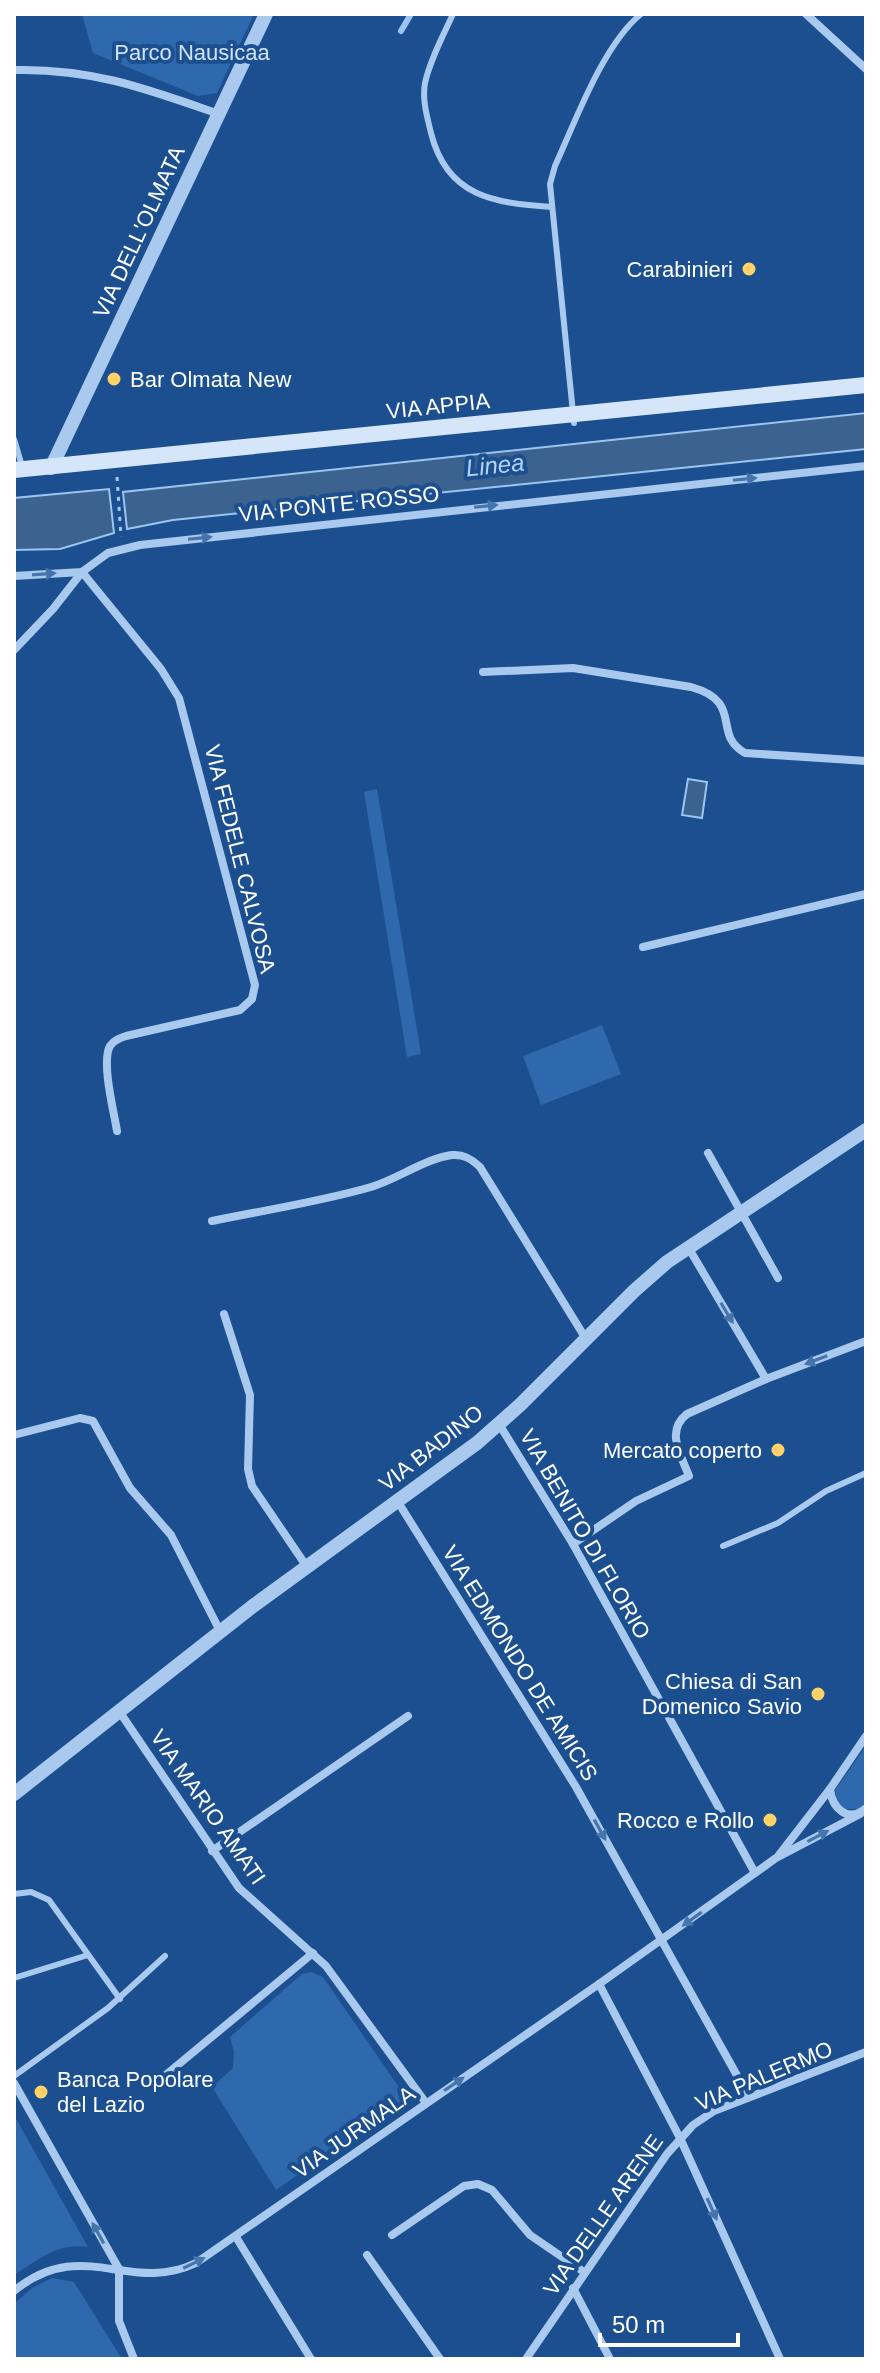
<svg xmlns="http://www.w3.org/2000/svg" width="880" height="2373" font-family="Helvetica,sans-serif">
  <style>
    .green { fill: #2e69ad }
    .water { fill: #3c6290; stroke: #9cc4f0; stroke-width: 2 }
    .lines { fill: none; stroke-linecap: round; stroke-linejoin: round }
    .stream { stroke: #9cc4f0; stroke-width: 6 }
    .path { stroke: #a9c9ee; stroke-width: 3; stroke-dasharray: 4 6; stroke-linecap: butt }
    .service { stroke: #a9c9ee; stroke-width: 6 }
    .minor { stroke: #a9c9ee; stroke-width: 8 }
    .tertiary { stroke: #a9c9ee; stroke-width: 14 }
    .secondary { stroke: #d6e6fa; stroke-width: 16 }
    .oneway { fill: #4674ac }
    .poi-dot { fill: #ffd166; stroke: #1b4f8f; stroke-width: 3 }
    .labels { text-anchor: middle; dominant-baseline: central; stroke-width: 8; stroke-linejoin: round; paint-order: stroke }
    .park-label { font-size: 22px; fill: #cfe3fa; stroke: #1b4f8f }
    .street-label { font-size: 22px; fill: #fff; stroke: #1b4f8f }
    .poi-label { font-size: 22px; fill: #fff; stroke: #1b4f8f; text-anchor: end }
    .water-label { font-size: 24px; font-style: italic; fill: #b5d3f5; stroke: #1b4f8f }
  </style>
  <rect width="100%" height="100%" fill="#1b4f8f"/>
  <g class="green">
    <path d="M82,14H254L217,93L198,96L93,53Z"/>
    <path d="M377,789L421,1054L407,1057L364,792Z"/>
    <path d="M602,1025L621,1074L541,1105L523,1056Z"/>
    <path d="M866,1746V1802L858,1809H845L836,1801L835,1790Z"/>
    <path d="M311,1972L323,1977L407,2099L276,2190L212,2087L233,2068L234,2052L230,2037L302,1974Z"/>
    <path d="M14,2115L88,2247C58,2242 38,2260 14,2275Z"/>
    <path d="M52,2278L74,2282L122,2359H14V2304L32,2288Z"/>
  </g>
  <g class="water">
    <path d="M866,413V449L173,520L127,529L123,492Z"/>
    <path d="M109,489L114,533L60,549L14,550V498Z"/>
    <path d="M688,779L707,782L702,818L682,815Z"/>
  </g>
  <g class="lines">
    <path class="stream" d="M401,31L411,14"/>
    <path class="path" d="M117,477L121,537"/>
    <g class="service">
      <path d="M453,14C443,36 430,60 425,83C422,100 427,116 431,133C447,197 494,203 552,207"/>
      <path d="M574,423L550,184L555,166C576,120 603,45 641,14"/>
      <path d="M14,439L22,466"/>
      <path d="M723,1546L778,1523L826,1491L866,1473"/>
      <path d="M14,1894L31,1892L49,1900L120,1999"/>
      <path d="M14,1978L88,1955"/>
      <path d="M14,2076L108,2008L165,1956"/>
    </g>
    <g class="minor">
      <path d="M806,14L866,69"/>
      <path d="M14,70C92,68 147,89 219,114"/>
      <path d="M82,572L161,669L179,698L255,985L252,999L240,1010L126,1036C120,1038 114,1040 110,1046C101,1062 114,1112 117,1131"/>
      <path d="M14,576L82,572L108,553L140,545L866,466"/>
      <path d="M14,650L53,609L82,572"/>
      <path d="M483,672L573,668L691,687C745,702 711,734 745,753L866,761"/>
      <path d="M643,947L866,894"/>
      <path d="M708,1153L778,1278"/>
      <path d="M212,1221C265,1210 319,1202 371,1187C398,1179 424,1159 452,1155C464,1154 472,1159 480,1167L586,1339"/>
      <path d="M688,1247L766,1379"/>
      <path d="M224,1314L250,1395L248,1469L252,1486L307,1567"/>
      <path d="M499,1424L573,1544L755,1873"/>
      <path d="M14,1435L80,1418L93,1421L130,1488L171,1535L220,1631"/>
      <path d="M398,1502L576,1787L749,2097"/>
      <path d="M573,1544L636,1501L689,1476C681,1455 665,1431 687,1414L766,1379L866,1341"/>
      <path d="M119,1711L239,1888L326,1966L426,2103"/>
      <path d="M866,1736L830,1789C832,1808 848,1824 866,1808"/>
      <path d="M212,1851L408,1716"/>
      <path d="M779,1855L830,1789"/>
      <path d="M14,2083L119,2269V2321L134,2359"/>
      <path d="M156,2083L313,1953"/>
      <path d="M392,2235L464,2186L478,2184L492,2190L530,2235L584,2272"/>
      <path d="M236,2237L311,2359"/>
      <path d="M367,2255L440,2359"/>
      <path d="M573,2288L610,2359"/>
      <path d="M14,2291C82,2235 129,2295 196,2263L599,1984"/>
      <path d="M526,2359L667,2154L693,2125L714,2111L866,2052"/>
      <path d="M780,2359L680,2138L599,1984L776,1858L860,1814"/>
    </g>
    <g class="tertiary">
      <path d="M51,468L266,14"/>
      <path d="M14,1794L253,1606L477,1443L520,1405L634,1291L667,1262L866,1130"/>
    </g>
    <path class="secondary" d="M14,470L866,385"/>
  </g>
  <defs><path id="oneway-solid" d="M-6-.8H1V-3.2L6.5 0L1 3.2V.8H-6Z" transform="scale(2)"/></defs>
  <g class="oneway">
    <use href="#oneway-solid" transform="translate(745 479) rotate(-6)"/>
    <use href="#oneway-solid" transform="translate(486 506) rotate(-6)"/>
    <use href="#oneway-solid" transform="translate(200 538) rotate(-6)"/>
    <use href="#oneway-solid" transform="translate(44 574) rotate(-4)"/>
    <use href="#oneway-solid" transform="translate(727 1313) rotate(59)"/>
    <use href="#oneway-solid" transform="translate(816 1360) rotate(159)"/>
    <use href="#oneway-solid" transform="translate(600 1830) rotate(61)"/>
    <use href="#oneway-solid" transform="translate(818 1836) rotate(-28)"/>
    <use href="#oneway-solid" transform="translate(692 1919) rotate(144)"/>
    <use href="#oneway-solid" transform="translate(454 2084) rotate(-34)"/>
    <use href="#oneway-solid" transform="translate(712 2209) rotate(66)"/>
    <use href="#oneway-solid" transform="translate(98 2233) rotate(-119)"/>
    <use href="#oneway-solid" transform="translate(194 2263) rotate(-26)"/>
  </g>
  <g class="poi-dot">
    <circle cx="749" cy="269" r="8"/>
    <circle cx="114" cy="379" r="8"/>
    <circle cx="778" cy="1450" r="8"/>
    <circle cx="818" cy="1694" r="8"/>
    <circle cx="770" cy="1820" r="8"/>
    <circle cx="41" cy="2092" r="8"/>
  </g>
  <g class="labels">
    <g class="park-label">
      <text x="192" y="52">Parco Nausicaa</text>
    </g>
    <g class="street-label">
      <text transform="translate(139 232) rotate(-65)">VIA DELL'OLMATA</text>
      <text transform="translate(438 406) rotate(-6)">VIA APPIA</text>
      <text transform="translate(339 504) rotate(-6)">VIA PONTE ROSSO</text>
      <text transform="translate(240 859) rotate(76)">VIA FEDELE CALVOSA</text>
      <text transform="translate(431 1448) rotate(-38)">VIA BADINO</text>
      <text transform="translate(585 1534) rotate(60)">VIA BENITO DI FLORIO</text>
      <text transform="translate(520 1663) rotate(58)">VIA EDMONDO DE AMICIS</text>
      <text transform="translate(208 1807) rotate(55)">VIA MARIO AMATI</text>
      <text transform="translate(764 2076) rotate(-23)">VIA PALERMO</text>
      <text transform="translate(354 2132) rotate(-35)">VIA JURMALA</text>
      <text transform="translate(603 2215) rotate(-55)">VIA DELLE ARENE</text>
    </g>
    <g class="poi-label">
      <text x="733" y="269">Carabinieri</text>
      <text x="130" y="379" text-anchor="start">Bar Olmata New</text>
      <text x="762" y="1450">Mercato coperto</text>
      <text x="802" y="1681">Chiesa di San<tspan x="802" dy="25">Domenico Savio</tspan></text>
      <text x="754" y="1820">Rocco e Rollo</text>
      <text x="57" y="2079" text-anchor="start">Banca Popolare<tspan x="57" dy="25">del Lazio</tspan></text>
    </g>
    <g class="water-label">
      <text transform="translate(495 465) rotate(-6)">Linea</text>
    </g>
  </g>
  <rect width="880" height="2373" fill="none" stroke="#ffffff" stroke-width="32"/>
  <path d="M600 2333v12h138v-12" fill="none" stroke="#ffffff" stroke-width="4"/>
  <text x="612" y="2333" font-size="24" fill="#ffffff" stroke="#1b4f8f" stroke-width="6" paint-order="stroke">50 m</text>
</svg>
